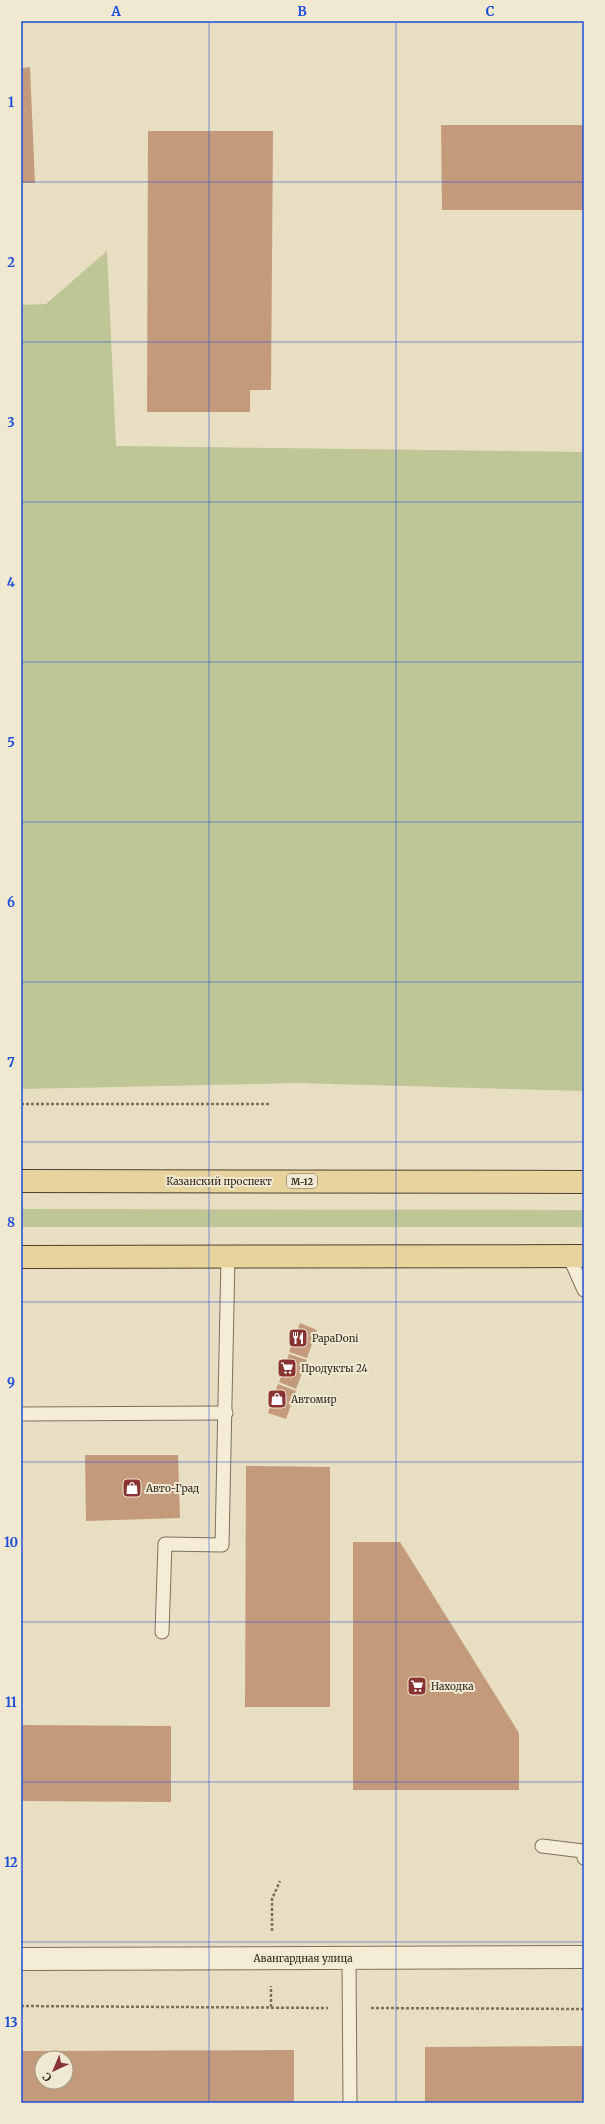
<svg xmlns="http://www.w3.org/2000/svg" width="605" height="2124" font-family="Merriweather,serif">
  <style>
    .green { fill: #bec597 }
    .building { fill: #c39b7c; fill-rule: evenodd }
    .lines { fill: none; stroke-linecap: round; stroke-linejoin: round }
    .service-casing { stroke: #80705b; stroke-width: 15 }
    .tertiary-casing { stroke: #80705b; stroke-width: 24 }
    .primary-casing { stroke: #4e3f2f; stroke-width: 24 }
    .path { stroke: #80705b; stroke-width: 2.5; stroke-dasharray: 3 2; stroke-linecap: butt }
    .service { stroke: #f4ecd4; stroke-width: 13 }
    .tertiary { stroke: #f4ecd4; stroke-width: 22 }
    .primary { stroke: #e8d39d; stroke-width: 22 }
    .grid { fill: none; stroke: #1d4ed8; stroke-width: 1; stroke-opacity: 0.55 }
    .labels { text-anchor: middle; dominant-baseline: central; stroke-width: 4; stroke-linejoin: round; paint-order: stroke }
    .shield { fill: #f1e8d1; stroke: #6b6254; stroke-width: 1 }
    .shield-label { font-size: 9px; font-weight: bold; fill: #32281e }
    .street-label { font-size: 10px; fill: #32281e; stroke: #f1e8d1 }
    .poi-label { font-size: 10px; fill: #32281e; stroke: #f1e8d1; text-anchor: start }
    .neatline { fill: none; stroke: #1d4ed8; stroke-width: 1.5 }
    .grid-label { font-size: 13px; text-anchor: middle; font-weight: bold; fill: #1d4ed8 }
  </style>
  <rect width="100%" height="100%" fill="#e8dec2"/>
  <g class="green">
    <path d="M107,251L116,446L584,452V1091L297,1083L21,1089V305L46,304Z"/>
    <path d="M21,1209L584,1210V1227H21Z"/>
  </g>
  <g class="building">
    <path d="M30,67L35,183H21V68Z"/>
    <path d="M441,125H584V210H442Z"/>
    <path d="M148,131H273L271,390H250V412H147Z"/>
    <path d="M300,1323L317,1330L307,1358L289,1352Z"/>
    <path d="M289,1354L307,1360L296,1389L279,1382Z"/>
    <path d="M278,1384L296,1391L286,1419L268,1413Z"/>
    <path d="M85,1455H178L180,1518L86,1521Z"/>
    <path d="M246,1466L330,1467V1707H245Z"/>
    <path d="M353,1542H400L519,1733V1790H353Z"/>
    <path d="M21,1725L171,1726V1802L21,1801Z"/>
    <path d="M584,2046V2103H425V2047Z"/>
    <path d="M294,2050V2103H21V2051ZM42,2058H66V2082H42Z"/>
  </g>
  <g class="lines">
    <defs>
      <g id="service">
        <path d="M569,1256L584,1290"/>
        <path d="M21,1414L226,1413"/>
        <path d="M162,1632L165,1544L222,1545L228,1257"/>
        <path d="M542,1846L583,1851L584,1858"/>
        <path d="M349,1958L350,2103"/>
      </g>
      <path id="tertiary" d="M21,1959L584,1957"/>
      <g id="primary">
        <path d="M21,1181L584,1182"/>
        <path d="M21,1257L584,1256"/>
      </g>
    </defs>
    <use href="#service" class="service-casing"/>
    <use href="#tertiary" class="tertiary-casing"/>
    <use href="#primary" class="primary-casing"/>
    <g class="path">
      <path d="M21,1104H270"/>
      <path d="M272,1931V1899L280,1881"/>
      <path d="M21,2006L328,2008"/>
      <path d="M271,2007V1986"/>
      <path d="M371,2008L584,2009"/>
    </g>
    <use href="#service" class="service"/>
    <use href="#tertiary" class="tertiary"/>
    <use href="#primary" class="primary"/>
  </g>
  <path class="grid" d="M209,21V2103M396,21V2103M21,182H584M21,342H584M21,502H584M21,662H584M21,822H584M21,982H584M21,1142H584M21,1302H584M21,1462H584M21,1622H584M21,1782H584M21,1942H584"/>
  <defs>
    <symbol id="restaurant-square" viewBox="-11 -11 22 22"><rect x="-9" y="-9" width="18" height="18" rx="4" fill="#893432" stroke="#f1e8d1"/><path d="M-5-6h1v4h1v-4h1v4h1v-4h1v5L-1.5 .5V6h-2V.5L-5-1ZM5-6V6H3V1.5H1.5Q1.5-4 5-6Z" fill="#fff"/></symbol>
    <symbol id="supermarket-square" viewBox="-11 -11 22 22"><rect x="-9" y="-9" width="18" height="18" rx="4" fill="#893432" stroke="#f1e8d1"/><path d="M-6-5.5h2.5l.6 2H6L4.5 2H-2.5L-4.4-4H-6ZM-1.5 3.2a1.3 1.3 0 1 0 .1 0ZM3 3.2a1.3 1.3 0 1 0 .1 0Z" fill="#fff"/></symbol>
    <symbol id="shop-square" viewBox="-11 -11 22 22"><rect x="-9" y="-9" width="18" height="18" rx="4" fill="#893432" stroke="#f1e8d1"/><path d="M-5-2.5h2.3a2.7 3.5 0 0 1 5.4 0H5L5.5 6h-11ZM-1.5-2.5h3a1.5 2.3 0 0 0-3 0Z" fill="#fff"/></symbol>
  </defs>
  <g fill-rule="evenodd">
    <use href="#restaurant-square" x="287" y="1327" width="22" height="22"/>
    <use href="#supermarket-square" x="276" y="1357" width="22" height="22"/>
    <use href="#shop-square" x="266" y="1388" width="22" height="22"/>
    <use href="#shop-square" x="121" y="1477" width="22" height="22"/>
    <use href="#supermarket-square" x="406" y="1675" width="22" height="22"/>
  </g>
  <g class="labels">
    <rect class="shield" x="287" y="1174" width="30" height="14" rx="3"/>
    <g class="shield-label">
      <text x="302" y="1181">М-12</text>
    </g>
    <g class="street-label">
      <text x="219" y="1181">Казанский проспект</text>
      <text x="303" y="1958">Авангардная улица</text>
    </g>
    <g class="poi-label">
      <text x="312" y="1338">PapaDoni</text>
      <text x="301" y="1368">Продукты 24</text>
      <text x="291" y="1399">Автомир</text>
      <text x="146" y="1488">Авто-Град</text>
      <text x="431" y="1686">Находка</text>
    </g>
  </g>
  <rect width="605" height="2124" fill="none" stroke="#f1e8d1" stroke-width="44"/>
  <g transform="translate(54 2070) rotate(224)"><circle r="19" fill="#f1e8d1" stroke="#a59b89"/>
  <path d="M0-3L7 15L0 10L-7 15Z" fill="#893432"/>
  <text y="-6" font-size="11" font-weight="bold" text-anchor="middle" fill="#32281e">С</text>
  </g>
  <rect x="22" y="22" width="561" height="2080" class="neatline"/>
  <g class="grid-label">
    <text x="116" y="16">A</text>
    <text x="302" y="16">B</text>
    <text x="490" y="16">C</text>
    <text x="11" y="107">1</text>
    <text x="11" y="267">2</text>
    <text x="11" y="427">3</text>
    <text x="11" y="587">4</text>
    <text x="11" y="747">5</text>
    <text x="11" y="907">6</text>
    <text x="11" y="1067">7</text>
    <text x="11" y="1227">8</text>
    <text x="11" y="1387">9</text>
    <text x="11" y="1547">10</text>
    <text x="11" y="1707">11</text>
    <text x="11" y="1867">12</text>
    <text x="11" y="2027">13</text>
  </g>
</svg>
